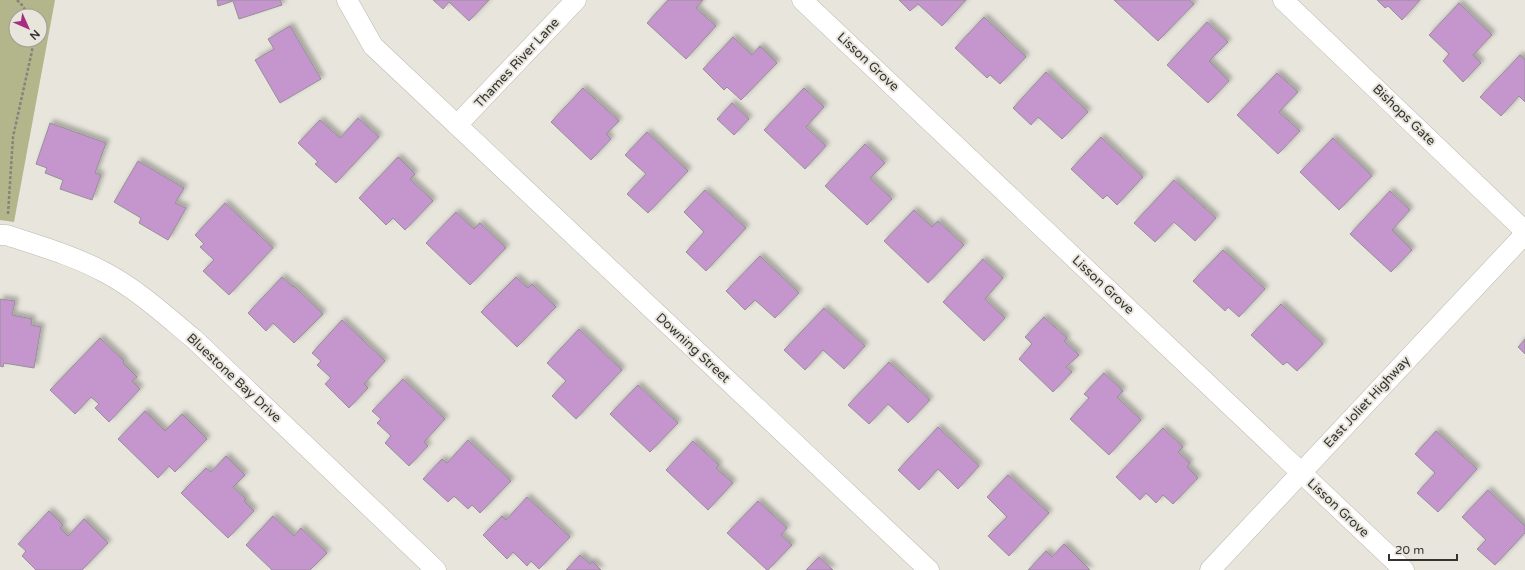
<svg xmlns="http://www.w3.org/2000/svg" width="1525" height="570" font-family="'Varela Round',sans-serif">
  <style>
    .green { fill: #b3b68b; fill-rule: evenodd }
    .building { fill: #c596cd; stroke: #969097; filter: url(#shadow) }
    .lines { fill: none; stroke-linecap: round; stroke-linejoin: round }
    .street-casing { stroke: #bbb9b0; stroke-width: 21 }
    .path { stroke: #85837d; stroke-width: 2.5; stroke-dasharray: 3 2; stroke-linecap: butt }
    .street { stroke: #fff; stroke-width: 20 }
    .labels { text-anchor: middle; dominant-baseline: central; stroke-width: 4; stroke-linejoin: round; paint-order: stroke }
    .street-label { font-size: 13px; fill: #343330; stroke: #e7e5dc }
  </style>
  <defs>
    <filter id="shadow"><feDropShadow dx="3.5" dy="-3.5" stdDeviation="2" flood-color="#0004"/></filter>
  </defs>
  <rect width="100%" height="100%" fill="#e7e5dc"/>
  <path class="green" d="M0,0H55L14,222L0,220ZM16,16H40V40H16Z"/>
  <g class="building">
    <path d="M217,0H280L282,5L239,19L233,1L218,6Z"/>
    <path d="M433,0H489L469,21L449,2L443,9Z"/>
    <path d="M668,0H703L696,8L716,26L686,59L647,23Z"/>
    <path d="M899,0H966L942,26L918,4L910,11Z"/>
    <path d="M1114,0H1189L1194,4L1158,41Z"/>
    <path d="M1377,0H1420L1402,20L1388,6L1385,8Z"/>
    <path d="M1459,3L1492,35L1473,55L1481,63L1463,82L1443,61L1449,54L1429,35Z"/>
    <path d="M984,17L1026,57L1000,84L990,75L987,78L955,48Z"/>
    <path d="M1207,22L1228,42L1209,61L1229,81L1208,103L1167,65Z"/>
    <path d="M290,26L321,79L280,103L255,60L274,49L268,39Z"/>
    <path d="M733,37L752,55L760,46L777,63L741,100L727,87L724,90L703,69Z"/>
    <path d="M1520,55L1525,60V102L1519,96L1501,116L1480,97Z"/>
    <path d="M1046,72L1088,112L1062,139L1038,117L1031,125L1013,108Z"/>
    <path d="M1277,73L1298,92L1279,112L1300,131L1278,154L1237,115Z"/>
    <path d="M583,88L619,121L606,134L611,139L591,160L551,122Z"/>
    <path d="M804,88L824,107L806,127L826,146L805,169L764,130Z"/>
    <path d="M732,103L749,119L734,135L717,119Z"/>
    <path d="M358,118L379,137L336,183L315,164L318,162L298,143L320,120L340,138Z"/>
    <path d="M50,123L106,143L95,173L101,175L92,200L60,189L63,180L45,173L47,168L36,164Z"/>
    <path d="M647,132L688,171L648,213L627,194L646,174L625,155Z"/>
    <path d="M1101,137L1143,177L1117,205L1107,195L1103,199L1071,169Z"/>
    <path d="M1333,138L1372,176L1339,210L1300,172Z"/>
    <path d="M865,144L885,163L870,178L892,199L867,225L825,186Z"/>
    <path d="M398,157L415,174L410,179L433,201L405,230L393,218L386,225L359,198Z"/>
    <path d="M138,161L184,188L175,203L186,208L168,240L139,223L141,218L114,202Z"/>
    <path d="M1174,180L1216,218L1195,241L1174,222L1155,242L1134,223Z"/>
    <path d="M705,190L746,228L706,271L686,252L704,232L684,212Z"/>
    <path d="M1390,191L1410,210L1392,230L1412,250L1391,272L1350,234Z"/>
    <path d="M225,203L273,248L229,295L203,271L214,260L200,247L204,244L195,235Z"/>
    <path d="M914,210L932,227L938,221L964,245L928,283L884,241Z"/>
    <path d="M456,212L474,229L480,223L506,248L470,285L426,243Z"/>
    <path d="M1223,250L1265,289L1239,317L1228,307L1225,311L1193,281Z"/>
    <path d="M760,256L799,293L775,318L755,300L745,310L726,291Z"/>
    <path d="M983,259L1003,278L985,299L1005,318L984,341L943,302Z"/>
    <path d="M282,277L293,287L294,286L323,314L294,343L273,323L266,331L248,313Z"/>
    <path d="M516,277L528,288L532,284L556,307L517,347L481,312Z"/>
    <path d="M0,299L15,301L12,315L32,319L31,325L41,327L34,368L4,363L3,367L0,366Z"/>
    <path d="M1281,304L1323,344L1297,371L1287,362L1283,365L1251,335Z"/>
    <path d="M824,308L865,346L844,369L823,350L805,370L784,350Z"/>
    <path d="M1044,317L1067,338L1064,341L1079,355L1066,367L1072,372L1053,392L1019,359L1032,344L1025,337Z"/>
    <path d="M342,320L385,361L364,384L368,388L349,408L325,384L331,378L317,365L321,361L312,353Z"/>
    <path d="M579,329L622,370L576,419L552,396L566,381L547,363Z"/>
    <path d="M100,338L124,361L123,363L137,377L132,381L140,389L109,422L95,408L99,404L91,397L75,414L50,390Z"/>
    <path d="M1525,339V354L1518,347Z"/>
    <path d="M889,362L930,400L908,423L888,404L869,424L848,405Z"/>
    <path d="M1104,373L1123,391L1117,397L1141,420L1109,455L1070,419L1089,398L1084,394Z"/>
    <path d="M403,379L445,419L424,442L428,446L409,466L385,443L391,436L377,423L381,419L372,411Z"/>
    <path d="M638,385L678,423L650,452L610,414Z"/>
    <path d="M145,411L165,431L182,414L207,439L175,472L169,466L158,478L118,439Z"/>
    <path d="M938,427L979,466L958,489L938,469L919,490L898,470Z"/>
    <path d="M1163,428L1183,447L1178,452L1190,463L1187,467L1198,478L1173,504L1163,495L1156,503L1146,493L1140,500L1116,477Z"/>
    <path d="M1436,431L1477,469L1438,512L1417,493L1435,473L1415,454Z"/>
    <path d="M468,440L511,481L480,513L472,505L468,509L454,496L448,502L423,479L442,459L447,463Z"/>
    <path d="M693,441L719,465L716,468L733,483L708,510L666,470Z"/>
    <path d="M226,456L245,475L233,487L246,499L244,501L254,511L228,538L181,493L206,468L211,472Z"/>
    <path d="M1008,475L1049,513L1009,556L988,536L1007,517L987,497Z"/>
    <path d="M1488,490L1525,526V533L1495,565L1477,549L1486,540L1462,517Z"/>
    <path d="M527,497L570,537L539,569L531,561L527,566L513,552L507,559L483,535L502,516L506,520Z"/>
    <path d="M758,501L787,528L781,535L792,545L768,570H767L727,533Z"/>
    <path d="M49,511L63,525L60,528L68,536L84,519L108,543L82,570H36L22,556L26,551L18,544Z"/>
    <path d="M273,516L294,536L301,528L327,553L310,570H272L246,545Z"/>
    <path d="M1064,544L1090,570H1028L1046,551L1052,557Z"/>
    <path d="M580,555L590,564L592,561L601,570H566Z"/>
    <path d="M819,557L833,570H806Z"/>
  </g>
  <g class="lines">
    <defs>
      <g id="street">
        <path d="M347,0L373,46L929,570"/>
        <path d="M802,0L1404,570"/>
        <path d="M1283,0L1525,231"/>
        <path d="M457,125L576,0"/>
        <path d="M0,235H6C40,246 75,256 106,273C138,290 166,316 194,339L436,570"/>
        <path d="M1210,570L1525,234"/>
      </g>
    </defs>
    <use href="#street" class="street-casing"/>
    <g class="path">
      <path d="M17,0L22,5L29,16"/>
      <path d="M8,214L13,137L32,51L33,40"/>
    </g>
    <use href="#street" class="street"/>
  </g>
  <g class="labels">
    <g class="street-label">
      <text transform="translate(868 62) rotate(43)">Lisson Grove</text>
      <text transform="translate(517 63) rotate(-47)">Thames River Lane</text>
      <text transform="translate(1404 115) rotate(44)">Bishops Gate</text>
      <text transform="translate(1103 285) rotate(43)">Lisson Grove</text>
      <text transform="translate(693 348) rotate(43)">Downing Street</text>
      <text transform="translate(234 378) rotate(43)">Bluestone Bay Drive</text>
      <text transform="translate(1367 402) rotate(-47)">East Joliet Highway</text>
      <text transform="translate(1338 508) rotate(43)">Lisson Grove</text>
    </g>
  </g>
  <g transform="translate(28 28) rotate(135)"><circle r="19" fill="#e7e5dc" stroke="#9f9e97"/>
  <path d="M0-3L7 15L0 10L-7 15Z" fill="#a82c80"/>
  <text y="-6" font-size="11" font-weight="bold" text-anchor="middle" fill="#343330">N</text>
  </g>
  <path d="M1389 554v6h68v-6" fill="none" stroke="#343330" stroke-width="2"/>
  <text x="1395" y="554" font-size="12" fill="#343330" stroke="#e7e5dc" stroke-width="3" paint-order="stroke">20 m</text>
</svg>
